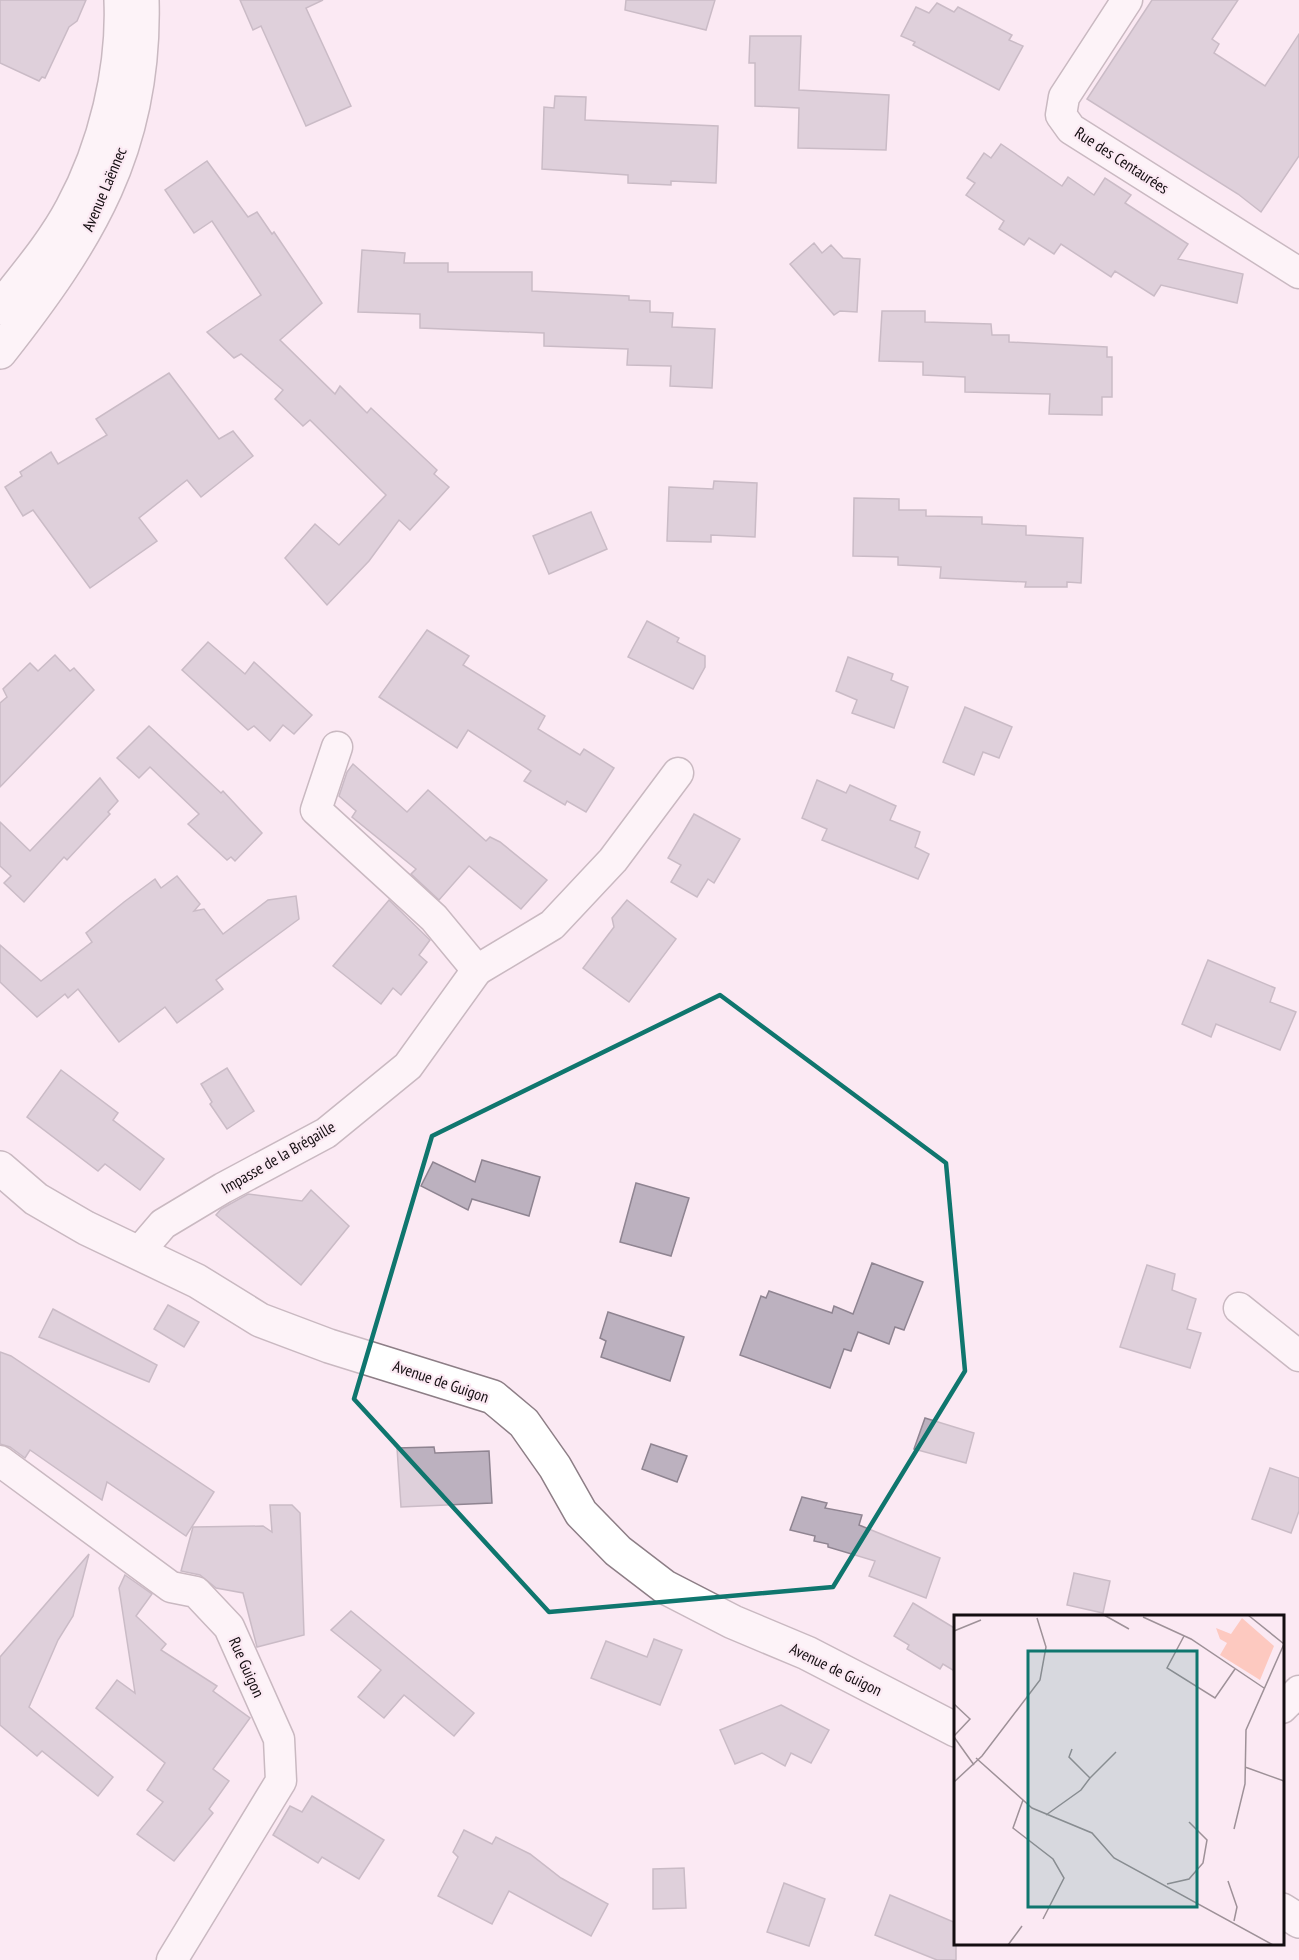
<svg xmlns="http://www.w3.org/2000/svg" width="1299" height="1960" font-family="'PT Sans Narrow',sans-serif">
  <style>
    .building { fill: #bcb1bf; stroke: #8f8491; stroke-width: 1.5 }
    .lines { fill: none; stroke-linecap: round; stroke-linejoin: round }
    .street-casing { stroke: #8d7e86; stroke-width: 33 }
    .secondary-casing { stroke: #8d7e86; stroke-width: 36 }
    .street { stroke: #fff; stroke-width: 30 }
    .secondary { stroke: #fff; stroke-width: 33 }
    .marked { fill: none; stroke: #0f766e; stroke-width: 4.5; stroke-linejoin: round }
    .labels { text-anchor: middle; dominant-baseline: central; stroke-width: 4.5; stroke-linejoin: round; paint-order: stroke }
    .street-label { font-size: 16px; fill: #130d10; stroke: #fbe9f3 }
    .inset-road { fill: none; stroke: #9e9198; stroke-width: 1.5 }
    .view { fill: #0f766e; fill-opacity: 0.15; stroke: #0f766e; stroke-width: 3 }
    .inset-edge { fill: none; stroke: #130d10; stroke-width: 3 }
  </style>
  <rect width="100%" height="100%" fill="#fbe9f3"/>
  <g class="building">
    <path d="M0,0H86L77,21L69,27L45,78L42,77L39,81L0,63Z"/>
    <path d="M240,0H323L306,8L351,106L306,126L261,26L253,30Z"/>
    <path d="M626,0H715L706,30L625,10Z"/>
    <path d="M1152,0H1238L1212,39L1219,44L1214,53L1265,86L1299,34V156L1261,212L1238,194L1087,99Z"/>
    <path d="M937,3L954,12L958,7L1012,35L1009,40L1023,46L999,90L913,45L915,42L901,36L916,7L929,13Z"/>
    <path d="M750,36H801L799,90L889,95L886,150L798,148L799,108L755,106V63H749Z"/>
    <path d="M555,96L586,97L585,120L718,126L716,183L671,181V185L628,183V175L542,169L544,107L554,108Z"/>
    <path d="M1001,144L1062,186L1068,177L1094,195L1105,178L1131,195L1125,203L1188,244L1178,259L1243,274L1237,303L1161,285L1154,296L1115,271L1111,277L1061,244L1054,254L1029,238L1024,245L999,229L1004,221L966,195L975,183L967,178L984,153L991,158Z"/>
    <path d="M207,161L248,217L257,212L272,234L274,232L322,303L280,340L335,394L340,386L367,413L371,408L437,470L434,474L449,487L410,530L399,520L369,561L327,605L285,558L315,524L339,545L386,495L310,420L303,426L275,399L283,390L241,354L234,358L207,332L261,295L212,221L194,233L165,190Z"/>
    <path d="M814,243L822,253L831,245L843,258L860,259L857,312L840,311L834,315L790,264Z"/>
    <path d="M362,250L405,253L404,263H448V272H532V291L629,296V300L650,301V312L673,313L672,327L715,329L712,388L670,386L671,366L627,365L628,349L544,346V333L420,328V314L358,312Z"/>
    <path d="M882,311H925V322L991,324L992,335H1009V342L1107,347V357H1112V397H1102V415L1049,414L1050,394L965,392V377L923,375V362L879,361Z"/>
    <path d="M169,373L219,439L233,431L253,456L201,497L187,480L139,518L157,541L90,588L33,510L23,516L5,487L22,476L20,472L51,452L58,464L107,435L96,419Z"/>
    <path d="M714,481L757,483L755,537L711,535V542L667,541L669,487L713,489Z"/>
    <path d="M854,498L899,499V510H926V516L982,517V524L1026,526V535L1083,538L1081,583L1067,582V587H1025L1026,582L940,578L941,567L898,565V557L853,556Z"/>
    <path d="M591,512L607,549L549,574L533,536Z"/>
    <path d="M647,621L679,638L677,642L705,656V667L693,689L628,657Z"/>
    <path d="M427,630L469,656L463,665L545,716L538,729L580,755L584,749L614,768L586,812L567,801L565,805L524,781L531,771L468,730L457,748L379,697Z"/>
    <path d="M208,642L245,674L254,662L312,715L294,734L283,725L270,741L254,726L248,730L182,670Z"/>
    <path d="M55,655L70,671L74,668L94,690L0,787V703L7,697L3,689L30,663L38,671Z"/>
    <path d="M848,657L893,674L891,680L908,687L894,728L852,713L857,700L836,691Z"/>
    <path d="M965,707L1012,727L999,758L983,752L974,775L943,762Z"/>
    <path d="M149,726L221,793L223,791L262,833L235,861L231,857L227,860L188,824L199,814L150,767L139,778L117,758Z"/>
    <path d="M353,764L407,812L428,790L486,841L490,837L500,842L547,880L521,909L469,866L439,900L411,874L416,869L352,817L356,811L339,796L347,772Z"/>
    <path d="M100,778L118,801L108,812L110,814L67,860L64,857L24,902L4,883L11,876L0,866V822L30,851Z"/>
    <path d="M817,780L846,793L850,785L896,806L890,820L920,832L915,847L929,854L918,879L822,840L827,829L802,818Z"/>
    <path d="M694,814L740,839L714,883L708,879L697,897L671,882L681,865L668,858Z"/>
    <path d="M177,876L200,904L194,911L204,909L223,934L268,900L296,896L299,919L216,980L223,989L177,1023L165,1007L119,1042L78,989L68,998L65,994L37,1017L0,982V945L41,981L92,942L86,933L124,902L155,879L161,888Z"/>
    <path d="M389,900L430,940L419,955L427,962L401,995L393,988L381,1004L333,966Z"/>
    <path d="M627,900L676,939L629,1002L583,968L614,927L612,918Z"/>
    <path d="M1208,960L1275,988L1270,1002L1296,1012L1280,1050L1216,1024L1211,1037L1182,1024Z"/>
    <path d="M227,1068L254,1111L227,1129L210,1104L212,1102L201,1084Z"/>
    <path d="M61,1070L118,1113L113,1120L164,1159L140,1190L105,1164L98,1171L27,1117Z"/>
    <path d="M482,1160L540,1177L529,1216L472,1199L468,1210L421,1186L433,1162L475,1182Z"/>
    <path d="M636,1183L689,1198L671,1256L620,1242Z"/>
    <path d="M311,1190L349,1226L301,1285L216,1215L221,1209L248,1194L302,1201Z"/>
    <path d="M872,1263L923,1282L904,1330L895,1327L889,1344L858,1332L851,1351L844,1349L830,1388L740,1355L761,1296L766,1298L769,1291L832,1313L834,1306L853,1314Z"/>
    <path d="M1147,1265L1175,1274L1172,1290L1196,1299L1187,1329L1201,1333L1190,1368L1120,1347Z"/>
    <path d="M168,1305L199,1322L184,1347L154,1329Z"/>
    <path d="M53,1309L157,1365L149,1382L39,1337Z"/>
    <path d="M608,1312L684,1337L670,1381L601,1357L606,1341L600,1338Z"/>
    <path d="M0,1352L11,1356L214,1492L186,1536L107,1482L102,1500L30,1450L25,1458L10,1447L0,1444Z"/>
    <path d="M925,1418L974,1433L966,1463L914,1449Z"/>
    <path d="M651,1444L687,1456L677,1482L642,1469Z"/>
    <path d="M434,1447L435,1453L489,1451L492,1503L401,1507L397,1448Z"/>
    <path d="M1270,1468L1299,1478V1511L1291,1533L1252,1519Z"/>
    <path d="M802,1497L827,1503L825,1508L862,1515L859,1525L940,1558L926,1598L869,1576L875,1561L828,1547V1544L814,1541L815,1536L790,1530Z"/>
    <path d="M270,1505H292L300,1513L304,1635L257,1647L243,1593L216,1588L200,1575L181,1571L193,1527L263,1526L272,1532Z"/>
    <path d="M89,1554L73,1616L58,1640L29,1707L113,1777L98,1796L42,1751L37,1756L0,1725V1657Z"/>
    <path d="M1074,1573L1110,1581L1103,1613L1067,1605Z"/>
    <path d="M125,1575L152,1594L136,1616L166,1644L161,1650L217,1686L213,1691L250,1718L213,1769L229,1781L209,1809L213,1813L174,1861L137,1834L163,1802L147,1790L165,1763L96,1708L117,1680L135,1693L119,1588Z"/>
    <path d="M913,1603L956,1629V1672L943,1664L940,1669L907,1649L909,1645L894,1636Z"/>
    <path d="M351,1611L474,1713L454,1736L404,1695L384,1718L358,1697L381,1670L331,1630Z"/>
    <path d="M654,1639L682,1650L660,1705L591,1678L606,1641L647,1657Z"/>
    <path d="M781,1705L829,1730L811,1763L791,1753L785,1766L762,1753L735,1764L720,1730Z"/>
    <path d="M312,1796L384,1840L359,1879L322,1857L318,1863L273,1835L290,1806L302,1812Z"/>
    <path d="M464,1830L492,1844L496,1837L530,1854L561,1878L608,1904L591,1936L509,1891L492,1924L438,1896L458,1857L453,1852Z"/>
    <path d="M684,1868L686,1908L653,1909V1869Z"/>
    <path d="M784,1883L825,1899L809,1946L767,1932Z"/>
    <path d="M890,1895L956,1923V1960H937L875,1935Z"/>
  </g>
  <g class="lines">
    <defs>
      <g id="street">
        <path d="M1127,0L1064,97L1061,115L1071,129L1299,273"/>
        <path d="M477,970L552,925L613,860L678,773"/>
        <path d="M139,1252L163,1224L223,1188L326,1133L408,1066L477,970L434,918L316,810L337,747"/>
        <path d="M1239,1308L1299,1356"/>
        <path d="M0,1461L171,1587L196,1592L229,1627L279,1739L281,1781L172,1960"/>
        <path d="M1282,1708L1299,1691"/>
      </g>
      <g id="secondary">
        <path d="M0,308C25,276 53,244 72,208C105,147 124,69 121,0"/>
        <path d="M0,352C88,240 146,148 142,0"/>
        <path d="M0,1168L36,1199L86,1228L197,1281L260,1320L329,1346L493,1397L524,1423L555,1467L581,1513L618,1551L665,1587L733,1622L807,1653L956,1730"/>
        <path d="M1282,1910L1299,1921"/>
      </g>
    </defs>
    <use href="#street" class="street-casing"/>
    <use href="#secondary" class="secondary-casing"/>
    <use href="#street" class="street"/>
    <use href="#secondary" class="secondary"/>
  </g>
  <path d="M0 0H1299V1960H0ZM720,995L946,1163L965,1371L833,1587L549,1612L354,1399L432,1136Z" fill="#fbe9f3" fill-opacity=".55" fill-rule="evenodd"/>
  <path class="marked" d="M720,995L946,1163L965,1371L833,1587L549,1612L354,1399L432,1136Z"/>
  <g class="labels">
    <g class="street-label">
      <text transform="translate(1122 160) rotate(33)">Rue des Centaurées</text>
      <text transform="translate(104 189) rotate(-67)">Avenue Laënnec</text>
      <text transform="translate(278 1157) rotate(-30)">Impasse de la Brégaille</text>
      <text transform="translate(441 1381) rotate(19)">Avenue de Guigon</text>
      <text transform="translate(247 1667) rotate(66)">Rue Guigon</text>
      <text transform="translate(836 1669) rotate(26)">Avenue de Guigon</text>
    </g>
  </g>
  <g transform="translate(954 1615)">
    <rect width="330" height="330" fill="#fbe9f3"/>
    <path d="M288,3L320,31L306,65L266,40L273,28L266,24L262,13L277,19Z" fill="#fdc9c0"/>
    <path class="inset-road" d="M150,0L175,14M294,0L330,29M189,2L237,24L310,73M0,16L27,5M230,21L213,53L261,83L281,54M0,89L16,104L0,121M0,122L20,150M22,143L78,193L138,218L160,243L319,330M291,152L330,166M136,163L162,137M0,167L28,141L86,65L92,32L83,3M69,185L59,213L99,244L110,263L89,304M92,200L127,175L136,163L115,142L118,134M280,214L291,169L292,115L330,29M274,266L283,292L280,306M213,269L235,264L249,248L253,225L235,207M54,330L68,311"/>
    <path class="view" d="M74,36H243V292H74Z"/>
    <rect width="330" height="330" class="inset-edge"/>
  </g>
</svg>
